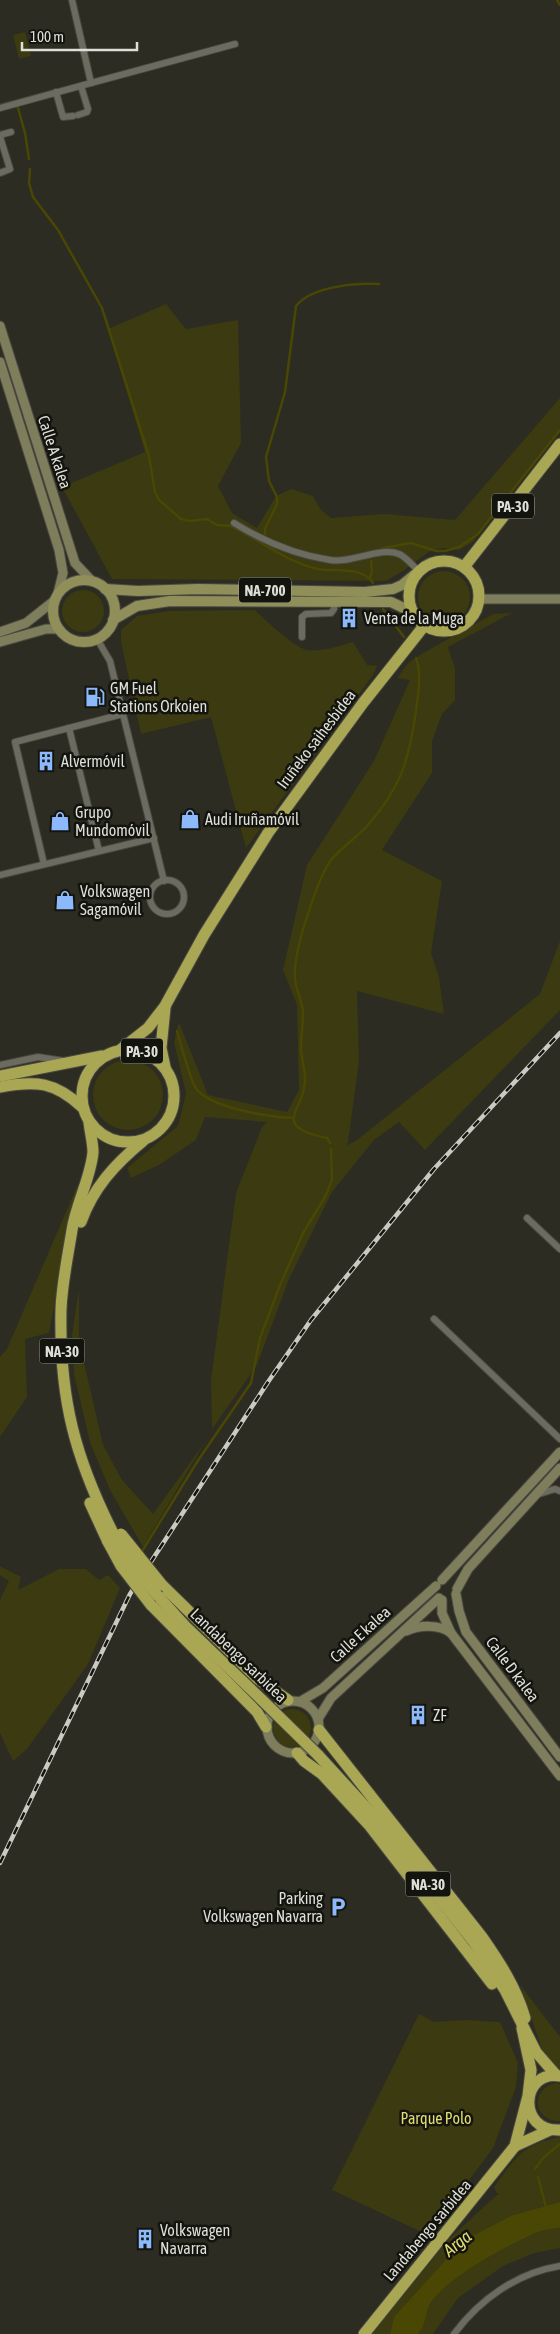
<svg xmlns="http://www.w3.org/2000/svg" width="560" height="2334" font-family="'Asap Condensed',sans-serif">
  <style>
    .green { fill: #3b3a10 }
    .water { fill: #494703 }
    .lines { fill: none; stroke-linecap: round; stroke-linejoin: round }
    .stream { stroke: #494703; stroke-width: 2.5 }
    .street-casing { stroke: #494941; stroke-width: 8 }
    .secondary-casing { stroke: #494941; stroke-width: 11 }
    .primary-casing { stroke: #494941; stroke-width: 12 }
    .highway-casing { stroke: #494941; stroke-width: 13 }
    .street { stroke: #6b6b60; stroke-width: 6 }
    .secondary { stroke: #7e7d5c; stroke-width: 9 }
    .primary { stroke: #908f59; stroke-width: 10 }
    .highway { stroke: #a9a754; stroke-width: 11 }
    .rail-casing { stroke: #cacac3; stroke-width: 4.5 }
    .rail { stroke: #14140f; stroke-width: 2.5; stroke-dasharray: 8; stroke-linecap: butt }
    .highway-bridge-casing { stroke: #494941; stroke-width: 13; stroke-linecap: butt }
    .highway-bridge { stroke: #a9a754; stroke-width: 11 }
    .labels { text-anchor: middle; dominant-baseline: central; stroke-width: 5; stroke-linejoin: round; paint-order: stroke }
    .shield { fill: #14140f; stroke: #a2a29c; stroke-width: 1 }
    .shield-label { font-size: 15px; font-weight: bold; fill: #dfdfd9 }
    .street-label { font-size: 16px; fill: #dfdfd9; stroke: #14140f }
    .poi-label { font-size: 16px; fill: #dfdfd9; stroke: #14140f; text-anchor: start }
    .park-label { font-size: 16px; fill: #e1df72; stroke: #14140f }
    .water-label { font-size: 18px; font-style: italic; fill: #dfdc70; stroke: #14140f }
  </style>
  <rect width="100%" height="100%" fill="#2c2c22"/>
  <g class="green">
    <path d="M25,32L31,56L19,59L13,35Z"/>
    <path d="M166,304L186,329L238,320L241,443L218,486L232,513L257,528L276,496L291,489L313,496L321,510L331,518L384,514L455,520L560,398V430L473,542L459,550L442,548L430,551L403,571L386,581L112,579L62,487L145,452L108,329Z"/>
    <circle cx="444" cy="597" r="26"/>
    <circle cx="83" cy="611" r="21"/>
    <path d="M255,610C264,619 295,648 307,650C322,652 339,646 353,642L367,665L377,666L373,675L246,848L211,717L141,734L121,642V630L137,616L169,611Z"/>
    <path d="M512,613L448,647L455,669V700L442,714L432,741V773L382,850L442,881L431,953L439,977L444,1014L357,991L359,1061L348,1143L345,1146L357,1140L540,994L560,941V1010L425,1150L399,1122L374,1140L332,1192L289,1279L257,1365L212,1429L211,1380L236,1193L262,1127L267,1122L205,1117L196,1140L159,1165L131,1178L127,1168L178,1126L186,1093L174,1042L179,1022L208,1095L287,1112L299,1090L297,1005L283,970L307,865L374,761L410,680L397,678L408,663L423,653L493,614Z"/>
    <circle cx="128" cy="1095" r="35"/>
    <path d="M78,1184L49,1333L25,1339L27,1397L0,1437V1357L7,1349Z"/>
    <path d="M79,1289V1341L103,1445L122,1480L153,1514L205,1442L143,1547L110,1490L90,1442L74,1374L72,1335Z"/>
    <path d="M0,1566L21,1577L18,1590L59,1569H86L99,1580L108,1575L120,1588L88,1664L27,1749L13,1761L0,1733V1600L9,1581L0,1575Z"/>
    <circle cx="292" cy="1728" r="19"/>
    <path d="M520,1985L560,2037V2069L552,2064L544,2055Z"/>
    <path d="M419,2014L434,2022L465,2020L500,2022L518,2063L516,2087L493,2148L428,2235L332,2190Z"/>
    <path d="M555,2083L560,2084V2121C534,2122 529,2090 555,2083Z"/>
    <path d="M560,2137V2202L513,2215L394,2317L390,2334H372L450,2238L499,2193H497L494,2187C515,2158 523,2144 560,2137Z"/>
    <path d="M560,2228V2248L534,2253L503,2266L458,2298L433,2334H418C426,2325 425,2315 429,2306C443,2279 513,2242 541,2231C547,2229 554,2229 560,2228Z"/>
  </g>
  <path class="water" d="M560,2202V2228C554,2229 547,2229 541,2231C513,2242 443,2279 429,2306C425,2316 426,2325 418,2334H390L394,2317L463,2241L513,2215Z"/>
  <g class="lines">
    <g class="stream">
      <path d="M557,0L560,5"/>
      <path d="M18,108L25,133L29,159"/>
      <path d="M30,169L29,183L33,197L58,230L102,308L149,456L155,492L159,500L181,519L190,521L207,519L217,525L231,526C260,540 286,562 318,569C334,572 363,566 373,583"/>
      <path d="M265,536V529L277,504V497L269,481L266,457L285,392L296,306C312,286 356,283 379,284"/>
      <path d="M383,548L411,543L436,551H445L459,547L478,534L560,430"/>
      <path d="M370,578L372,572L371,561"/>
      <path d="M383,609L404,637"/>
      <path d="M177,1031C181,1044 189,1076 195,1087C208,1108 270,1117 293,1118"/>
      <path d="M330,1143L327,1138C267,1125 307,1111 305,1076C304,1067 302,1059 301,1050C301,1037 303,1025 303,1012C302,1000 296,990 295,979C294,962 300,939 305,923C312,903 319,877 331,860C341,848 356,838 367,826C401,788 409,760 416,711C418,693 422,675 416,658"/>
      <path d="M141,1553L197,1462L251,1383L260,1338L280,1285L303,1233L325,1197L332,1180L331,1149"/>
      <path d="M535,2169L543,2158L560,2144"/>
      <path d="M538,2177L546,2207"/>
    </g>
    <defs>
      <g id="street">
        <path d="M91,83L235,44"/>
        <path d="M56,92L63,117L73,116"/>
        <path d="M0,108L91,83L72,0"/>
        <path d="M78,115L87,112L88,109L81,86"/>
        <path d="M0,135L11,132"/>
        <path d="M0,137L10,169L0,173"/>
        <path d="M234,523C263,541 296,555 330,560C351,564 381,546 399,554C406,557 413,566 419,571"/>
        <path d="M302,637V617L306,614L331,613L334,609V601"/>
        <path d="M97,639L110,661L164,881"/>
        <path d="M69,728L99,851"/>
        <path d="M44,864L15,742L123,714"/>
        <path d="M0,875L154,838"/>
        <circle cx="167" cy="897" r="17"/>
        <path d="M0,1065L38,1057L64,1061"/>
        <path d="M527,1218L560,1249"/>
        <path d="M434,1319L560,1439"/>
        <path d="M539,1494L555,1489L560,1491"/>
        <path d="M454,2334C480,2299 517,2273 560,2266"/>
      </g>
      <g id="secondary">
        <path d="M0,326L75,563L92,581"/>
        <path d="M0,362L59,550L63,573L58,593"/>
        <path d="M479,599H560"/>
        <path d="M0,632L26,623L55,600"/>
        <path d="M0,642L46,629H59"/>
        <path d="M442,1580L560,1452"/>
        <path d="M457,1589L468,1569L560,1468"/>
        <path d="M456,1594L459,1611L466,1632L560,1757"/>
        <path d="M442,1600V1613L451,1633L560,1776"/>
        <path d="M406,1631C420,1625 439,1624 451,1633"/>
        <circle cx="293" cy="1727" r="26"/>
        <path d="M301,1701L323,1688L436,1586"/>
        <path d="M318,1719L331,1698L439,1598"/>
      </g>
      <g id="primary">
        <circle cx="84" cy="611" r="31"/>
        <path d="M105,589L138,591L198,589L365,592L393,589L402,585L419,571"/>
        <path d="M113,620L137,606L170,601L391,602L412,612"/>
      </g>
      <g id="highway">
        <circle cx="444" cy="596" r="35"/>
        <path d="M464,567L560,444"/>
        <path d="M165,1008L161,1048L165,1067"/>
        <circle cx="128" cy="1096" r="46"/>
        <path d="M120,1050L148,1028L165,1006L204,935L268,833L363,703L424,626"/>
        <path d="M0,1076L102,1056"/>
        <path d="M0,1087C36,1080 55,1082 82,1107"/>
        <path d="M89,1122C90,1132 93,1143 93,1152C91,1177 76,1204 72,1230C68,1255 62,1283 61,1309C59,1399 75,1459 116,1539"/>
        <path d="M81,1222C93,1188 115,1164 143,1141"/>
        <path d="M90,1503L108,1542"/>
        <path d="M162,1585L258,1679L288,1700"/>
        <path d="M158,1596L185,1626L262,1700"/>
        <path d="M151,1605L257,1712L266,1727"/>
        <path d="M319,1730L482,1937C500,1963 516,1987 525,2018"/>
        <path d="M297,1753L304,1761L322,1774L369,1825L492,1984"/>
        <path d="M318,1755L373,1815L473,1941L505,1990L536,2052L556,2075"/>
        <path d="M560,2076C521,2069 516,2132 560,2130"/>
        <path d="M515,2146L550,2130"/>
        <path d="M364,2334L515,2146L528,2096L531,2070L522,2028"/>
      </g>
    </defs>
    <use href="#street" class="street-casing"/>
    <use href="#secondary" class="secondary-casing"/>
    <use href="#primary" class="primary-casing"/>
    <use href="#highway" class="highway-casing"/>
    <use href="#street" class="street"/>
    <use href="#secondary" class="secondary"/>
    <use href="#primary" class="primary"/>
    <use href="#highway" class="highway"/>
    <defs>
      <path id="rail" d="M0,1863L130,1594L268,1382L311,1320L434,1169L560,1033"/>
    </defs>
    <use href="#rail" class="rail-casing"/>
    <use href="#rail" class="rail"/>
    <defs>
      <g id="highway-bridge">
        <path d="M121,1534L162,1585"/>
        <path d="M116,1539L134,1567L158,1596"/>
        <path d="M108,1542L121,1566L151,1605"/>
        <path d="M262,1700L318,1755"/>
      </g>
    </defs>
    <use href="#highway-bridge" class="highway-bridge-casing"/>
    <use href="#highway-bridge" class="highway-bridge"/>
  </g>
  <defs>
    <symbol id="building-bare" viewBox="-9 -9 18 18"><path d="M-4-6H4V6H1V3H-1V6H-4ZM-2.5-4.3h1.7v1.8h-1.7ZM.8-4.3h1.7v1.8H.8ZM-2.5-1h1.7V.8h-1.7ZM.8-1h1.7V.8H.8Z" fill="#8bb9fc" stroke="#14140f" stroke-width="2.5" paint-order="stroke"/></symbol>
    <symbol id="fuel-bare" viewBox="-9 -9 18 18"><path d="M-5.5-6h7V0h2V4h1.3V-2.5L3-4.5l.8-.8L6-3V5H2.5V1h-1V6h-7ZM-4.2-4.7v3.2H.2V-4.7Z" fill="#8bb9fc" stroke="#14140f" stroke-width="2.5" paint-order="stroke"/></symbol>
    <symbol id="shop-bare" viewBox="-9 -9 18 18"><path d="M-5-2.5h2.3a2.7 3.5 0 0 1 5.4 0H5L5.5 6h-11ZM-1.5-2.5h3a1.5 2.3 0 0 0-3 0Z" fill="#8bb9fc" stroke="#14140f" stroke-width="2.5" paint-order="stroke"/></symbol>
    <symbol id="parking-bare" viewBox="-9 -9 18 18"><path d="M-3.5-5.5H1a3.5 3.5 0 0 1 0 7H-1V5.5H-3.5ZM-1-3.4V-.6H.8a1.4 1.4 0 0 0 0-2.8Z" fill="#8bb9fc" stroke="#14140f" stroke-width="2.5" paint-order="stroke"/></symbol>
  </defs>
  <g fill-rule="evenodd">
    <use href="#building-bare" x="335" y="604" width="28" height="28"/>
    <use href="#fuel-bare" x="81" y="683" width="28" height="28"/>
    <use href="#building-bare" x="32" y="747" width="28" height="28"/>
    <use href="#shop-bare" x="176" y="805" width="28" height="28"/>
    <use href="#shop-bare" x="46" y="807" width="28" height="28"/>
    <use href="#shop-bare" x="51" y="886" width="28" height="28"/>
    <use href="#building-bare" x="404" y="1701" width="28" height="28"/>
    <use href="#parking-bare" x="324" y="1893" width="28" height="28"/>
    <use href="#building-bare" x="131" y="2225" width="28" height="28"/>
  </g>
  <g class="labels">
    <g class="shield">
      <rect x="492" y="493.5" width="42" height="25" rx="4"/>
      <rect x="239" y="577.5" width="52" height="25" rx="4"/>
      <rect x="121" y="1038.5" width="42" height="25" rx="4"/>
      <rect x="39.5" y="1338.5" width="45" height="25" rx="4"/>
      <rect x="405.5" y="1871.5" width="45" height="25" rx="4"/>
    </g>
    <g class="shield-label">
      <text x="513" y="506">PA-30</text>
      <text x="265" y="590">NA-700</text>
      <text x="142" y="1051">PA-30</text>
      <text x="62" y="1351">NA-30</text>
      <text x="428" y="1884">NA-30</text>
    </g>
    <g class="street-label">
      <text transform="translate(55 452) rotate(72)">Calle A kalea</text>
      <text transform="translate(316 739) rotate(-53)">Iruñeko saihesbidea</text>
      <text transform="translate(360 1634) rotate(-42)">Calle E kalea</text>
      <text transform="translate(239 1655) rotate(44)">Landabengo sarbidea</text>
      <text transform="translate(513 1669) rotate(53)">Calle D kalea</text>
      <text transform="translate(427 2230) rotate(-50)">Landabengo sarbidea</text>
    </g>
    <g class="poi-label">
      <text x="364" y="618">Venta de la Muga</text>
      <text x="110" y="688">GM Fuel<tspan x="110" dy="18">Stations Orkoien</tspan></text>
      <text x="61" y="761">Alvermóvil</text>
      <text x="75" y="812">Grupo<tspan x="75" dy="18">Mundomóvil</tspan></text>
      <text x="205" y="819">Audi Iruñamóvil</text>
      <text x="80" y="891">Volkswagen<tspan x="80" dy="18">Sagamóvil</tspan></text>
      <text x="433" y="1715">ZF</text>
      <text x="323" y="1898" text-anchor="end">Parking<tspan x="323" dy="18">Volkswagen Navarra</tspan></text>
      <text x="160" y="2230">Volkswagen<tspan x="160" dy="18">Navarra</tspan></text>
    </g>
    <g class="park-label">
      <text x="436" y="2118">Parque Polo</text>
    </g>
    <g class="water-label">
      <text transform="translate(457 2243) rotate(-38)">Arga</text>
    </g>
  </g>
  <path d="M22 42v8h115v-8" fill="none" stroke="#dfdfd9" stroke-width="2.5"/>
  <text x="30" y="42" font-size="15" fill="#dfdfd9" stroke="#14140f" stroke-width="4" paint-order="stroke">100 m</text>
</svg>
